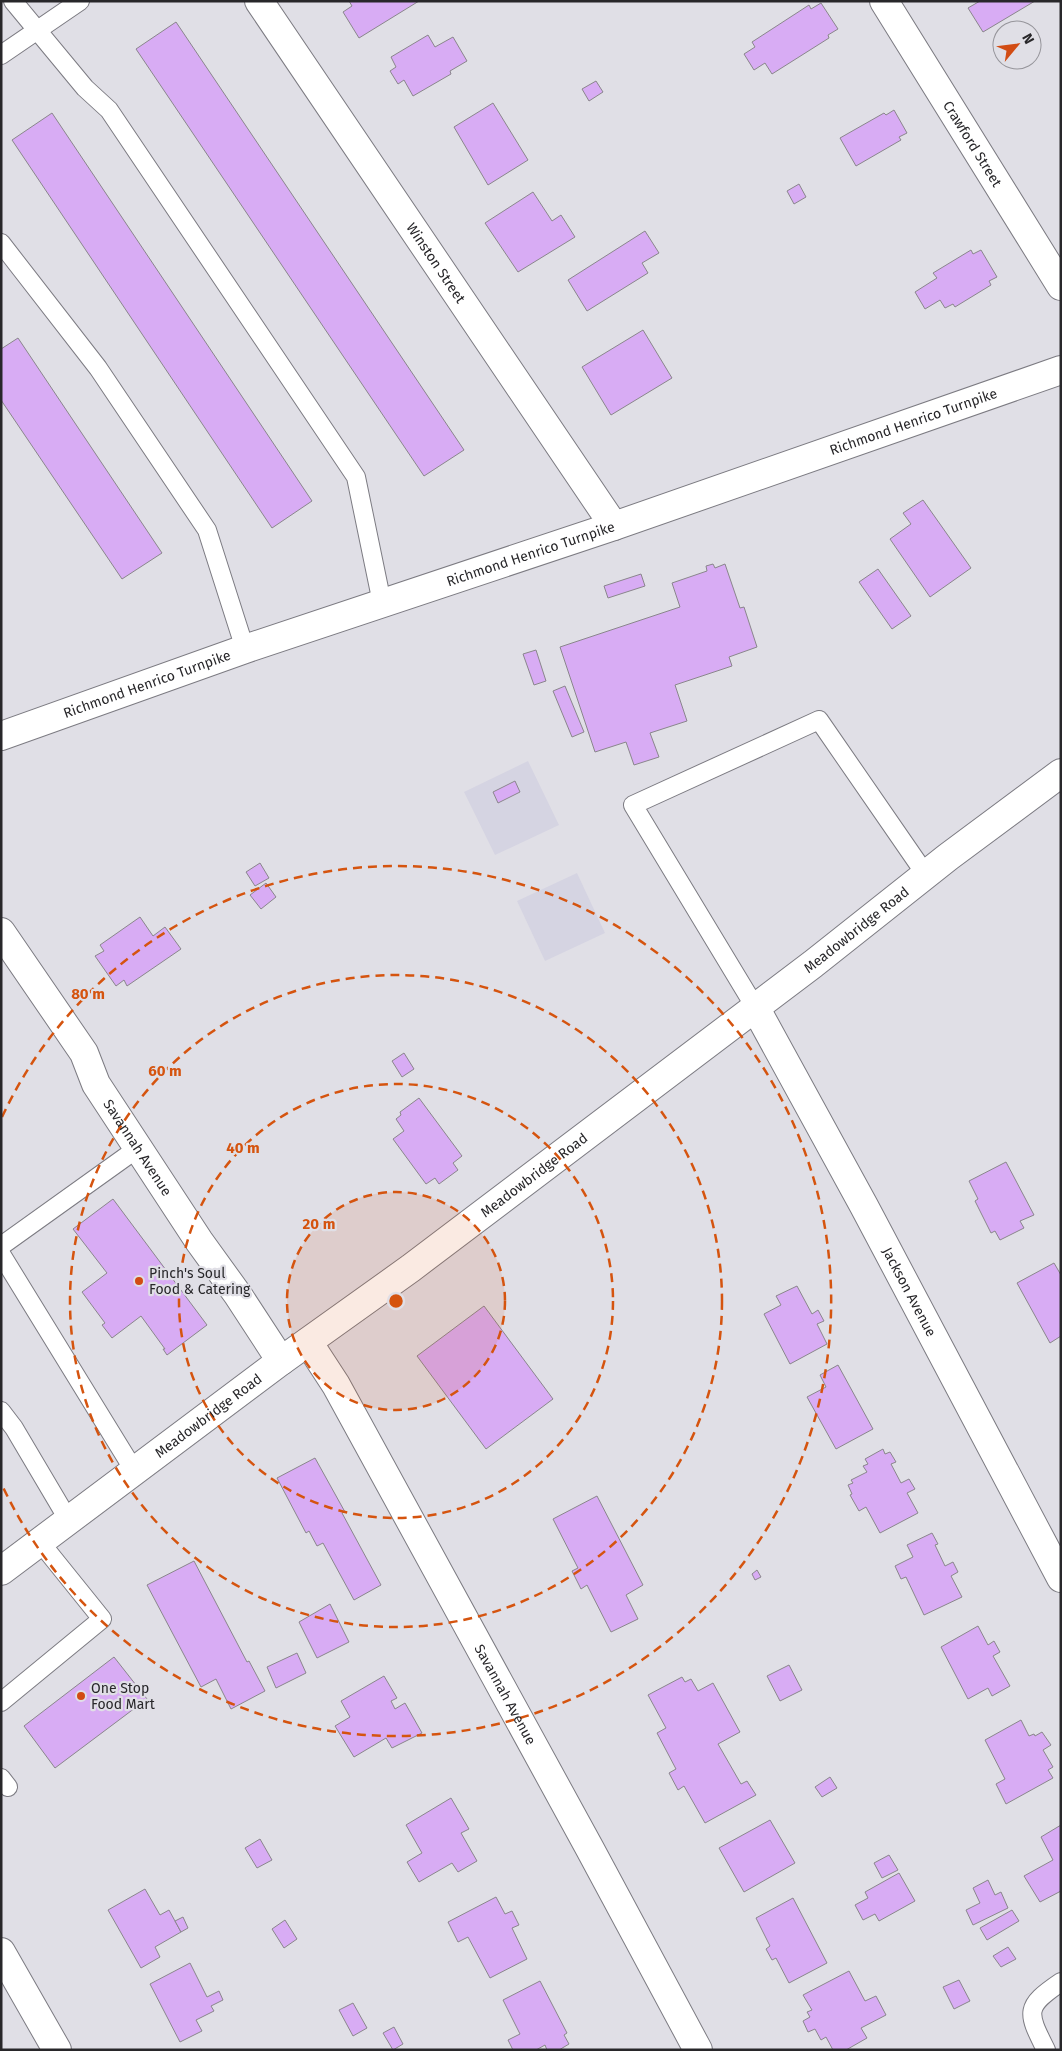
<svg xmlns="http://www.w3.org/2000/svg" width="1062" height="2051" font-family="'Fira Sans',sans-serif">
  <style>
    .built { fill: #d5d4e2 }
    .building { fill: #d8acf4; stroke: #8a868c }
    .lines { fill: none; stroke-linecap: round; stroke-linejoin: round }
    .lane-casing { stroke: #7c7b82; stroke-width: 20 }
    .street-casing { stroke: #7c7b82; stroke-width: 30 }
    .secondary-casing { stroke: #7c7b82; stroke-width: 30 }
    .lane { stroke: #fff; stroke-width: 18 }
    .street { stroke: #fff; stroke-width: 28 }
    .secondary { stroke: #fff; stroke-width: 28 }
    .ring { fill: none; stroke: #d5540f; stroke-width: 2.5; stroke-dasharray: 9 6 }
    .poi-dot { fill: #d24c13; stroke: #e0dfe6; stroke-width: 2 }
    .labels { text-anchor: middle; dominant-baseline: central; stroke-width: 4.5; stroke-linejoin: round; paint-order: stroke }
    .street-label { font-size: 14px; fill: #28272a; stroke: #e0dfe6 }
    .poi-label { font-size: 14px; fill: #28272a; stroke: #e0dfe6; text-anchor: start }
    .centre { fill: #d5540f; stroke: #e0dfe6; stroke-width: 2.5 }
    .ring-label { font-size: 15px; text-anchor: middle; font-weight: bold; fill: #d5540f; stroke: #e0dfe6; stroke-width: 4.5; stroke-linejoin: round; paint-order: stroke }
  </style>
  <rect width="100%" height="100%" fill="#e0dfe6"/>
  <g class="built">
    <path d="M528,761L559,825L495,855L464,792Z"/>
    <path d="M577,873L605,933L545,961L517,901Z"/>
  </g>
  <g class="building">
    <path d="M349,1H419L359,38L343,12L352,6Z"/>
    <path d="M980,1H1035L983,32L968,8Z"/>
    <path d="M821,3L838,29L828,35L829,38L772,74L765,63L754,70L744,54L755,47L752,42L809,5L811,9Z"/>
    <path d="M176,22L464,450L424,476L136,49Z"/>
    <path d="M428,35L435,47L453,37L467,61L450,71L451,74L413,96L404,80L398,84L390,71L396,67L391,57Z"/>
    <path d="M596,81L603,92L589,101L582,89Z"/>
    <path d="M493,103L528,160L488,185L454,127Z"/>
    <path d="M894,110L907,133L899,137L901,140L856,166L840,138L884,113L886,115Z"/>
    <path d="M52,113L312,501L272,528L12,140Z"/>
    <path d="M799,184L806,197L794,204L787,191Z"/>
    <path d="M533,192L552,221L561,215L575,237L518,272L485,223Z"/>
    <path d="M645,231L659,253L642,263L648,273L587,311L568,280Z"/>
    <path d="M971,250L973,254L981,250L997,277L989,281L991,285L955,307L953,304L945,308L940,300L925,309L915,292L937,278L933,273Z"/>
    <path d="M643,330L672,378L611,415L582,367Z"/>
    <path d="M18,338L162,553L122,579L1,400V349Z"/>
    <path d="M923,500L971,568L930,597L890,539L911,524L903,513Z"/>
    <path d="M713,564L715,568L725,564L740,608L744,607L757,647L729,657L732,666L675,685L687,721L650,733L659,757L634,765L626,742L595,752L560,647L680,607L672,583L707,571L706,566Z"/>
    <path d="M878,569L911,616L892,629L859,582Z"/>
    <path d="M641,574L645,586L608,598L604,586Z"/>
    <path d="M536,650L546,681L534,685L523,654Z"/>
    <path d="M565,686L584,732L572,737L553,691Z"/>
    <path d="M515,781L520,792L498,803L493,792Z"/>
    <path d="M260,863L269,878L255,886L246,872Z"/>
    <path d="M266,883L276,897L261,909L250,895Z"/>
    <path d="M140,917L153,936L165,927L181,949L127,986L124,980L116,986L95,956L104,951L100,945Z"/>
    <path d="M404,1053L414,1069L402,1077L392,1061Z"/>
    <path d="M419,1098L462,1156L453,1163L458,1170L439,1184L435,1178L426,1184L393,1139L404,1131L396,1119L401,1115L400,1112Z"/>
    <path d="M1006,1162L1034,1215L1020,1221L1024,1228L1000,1240L995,1231L991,1233L975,1201L978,1199L969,1181Z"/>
    <path d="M113,1199L207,1325L167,1355L163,1349H165L141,1316L112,1338L102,1325L105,1323L82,1292L107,1273L73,1229Z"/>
    <path d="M1054,1263L1061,1275V1336L1050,1343L1017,1283Z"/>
    <path d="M797,1286L812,1314L818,1310L824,1321L817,1324L827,1344L790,1364L764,1314L781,1305L776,1296Z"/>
    <path d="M484,1306L553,1399L486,1449L417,1356Z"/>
    <path d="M838,1365L873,1429L836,1449L807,1397L826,1387L820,1375Z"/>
    <path d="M883,1449L885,1454L890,1452L896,1462L891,1464L901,1483L909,1479L915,1489L907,1493L918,1513L880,1533L866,1507L859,1511L850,1495L852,1494L848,1485L853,1483L851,1480L867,1472L863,1466L868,1464L865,1459Z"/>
    <path d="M315,1458L345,1512L342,1513L381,1585L354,1600L323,1543L317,1546L309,1531L306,1533L277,1478Z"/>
    <path d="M597,1496L643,1585L626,1595L638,1619L611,1632L587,1585L581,1589L572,1571L578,1568L553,1519Z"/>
    <path d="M932,1533L938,1544L935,1545L945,1566L953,1562L958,1572L951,1576L962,1597L924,1615L906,1577L901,1579L895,1566L913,1557L907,1545Z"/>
    <path d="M194,1561L247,1662L249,1661L265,1691L231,1709L216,1679L201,1687L147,1585Z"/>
    <path d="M757,1570L761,1577L755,1580L752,1574Z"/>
    <path d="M330,1604L349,1642L317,1658L299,1622Z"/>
    <path d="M978,1626L988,1645L994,1641L1000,1652L993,1656L1010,1686L992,1696L988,1688L968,1699L941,1647Z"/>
    <path d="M297,1653L306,1673L276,1688L267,1667Z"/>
    <path d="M114,1657L147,1699L55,1768L24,1726Z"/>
    <path d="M789,1665L802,1690L780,1701L767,1676Z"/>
    <path d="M384,1676L397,1698L391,1701L395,1709L405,1703L422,1733L392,1748L386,1738L354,1757L335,1726L350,1717L341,1701Z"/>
    <path d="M682,1677L685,1682L691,1679L698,1691L713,1683L740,1732L718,1744L741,1784L747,1781L756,1795L705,1823L684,1786L678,1790L669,1773L676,1769L657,1733L666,1728L648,1695Z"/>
    <path d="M1021,1720L1029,1736L1034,1734L1035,1736L1042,1732L1051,1745L1043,1750L1053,1767L1048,1770L1053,1778L1006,1804L996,1784L1005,1779L985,1740Z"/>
    <path d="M830,1777L837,1788L822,1797L815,1787Z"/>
    <path d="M451,1798L469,1829L461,1833L477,1861L458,1872L452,1863L419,1882L407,1862L422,1853L406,1825Z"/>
    <path d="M770,1820L795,1863L744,1892L719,1848Z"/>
    <path d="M1061,1825V1891L1040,1902L1024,1876L1053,1860L1041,1837Z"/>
    <path d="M260,1839L272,1860L257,1868L245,1848Z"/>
    <path d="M889,1855L898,1870L882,1878L874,1863Z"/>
    <path d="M899,1873L915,1901L879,1921L875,1914L863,1920L855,1905L868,1898L865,1892Z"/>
    <path d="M988,1880L995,1895L1001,1892L1008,1908L973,1925L966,1910L980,1903L973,1888Z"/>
    <path d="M145,1889L160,1915L169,1910L181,1932L155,1947L160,1957L141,1968L108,1910Z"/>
    <path d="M496,1897L505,1914L512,1911L519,1925L512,1928L527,1959L490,1978L468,1937L458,1942L448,1922Z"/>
    <path d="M793,1898L827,1963L789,1983L776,1958L772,1960L766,1949L770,1946L756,1918Z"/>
    <path d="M1012,1910L1019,1921L987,1940L980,1928Z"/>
    <path d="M183,1917L188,1928L181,1932L175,1921Z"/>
    <path d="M285,1920L297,1939L284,1948L272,1929Z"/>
    <path d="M1008,1947L1016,1959L1001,1967L993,1956Z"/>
    <path d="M190,1963L207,1997L219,1991L223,2000L211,2006L214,2011L196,2020L202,2031L180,2042L150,1984Z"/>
    <path d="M849,1971L865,2001L876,1996L886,2015L861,2028L867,2038L846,2050H833L826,2037L821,2040L815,2029L808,2032L803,2021L810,2017L807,2012L812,2010L803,1995Z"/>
    <path d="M959,1980L970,2001L954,2009L943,1987Z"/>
    <path d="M540,1981L567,2033L564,2035L569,2044L559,2050H547L545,2045L536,2050H513L508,2040L520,2034L503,2000Z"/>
    <path d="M353,2003L367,2028L353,2036L339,2010Z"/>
    <path d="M394,2027L403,2044L393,2050L383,2033Z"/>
  </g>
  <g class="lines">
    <defs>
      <g id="lane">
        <path d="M13,1L85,88L109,110L356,477L382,603"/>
        <path d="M1,55L80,1"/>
        <path d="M1,243L98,368L207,530L245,649"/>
        <path d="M755,1007L633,805L819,720L926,875"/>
        <path d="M1,1246L138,1148"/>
        <path d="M1,1254L135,1472"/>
        <path d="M1,1411L14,1428L69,1521"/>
        <path d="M1,1702L102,1619L40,1542"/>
        <path d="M1,1778L8,1787"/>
        <path d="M1046,2050C1027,2012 1024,2007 1061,1982"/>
      </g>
      <g id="street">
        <path id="s1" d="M259,1L614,526"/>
        <path id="s2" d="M884,1L1061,286"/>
        <path id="s3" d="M1,932L84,1053L96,1084L199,1241L238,1295L281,1361"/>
        <path id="s4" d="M755,1007L864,1206L1061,1578"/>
        <path id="s5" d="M308,1342L336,1385L590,1849L698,2050"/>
        <path d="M1,1952L57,2050"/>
      </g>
      <g id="secondary">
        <path id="s6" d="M1,736L245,649L614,526L1061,370"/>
        <path id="s7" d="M1,1571L281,1361L411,1268L813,964L948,857L1061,773"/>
      </g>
    </defs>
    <use href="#lane" class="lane-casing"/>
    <use href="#street" class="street-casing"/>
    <use href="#secondary" class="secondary-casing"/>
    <use href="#lane" class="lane"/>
    <use href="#street" class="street"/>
    <use href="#secondary" class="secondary"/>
  </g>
  <circle cx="396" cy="1301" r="109" fill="#d5540f" fill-opacity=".12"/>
  <g class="ring">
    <circle cx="396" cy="1301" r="109"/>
    <circle cx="396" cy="1301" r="217"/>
    <circle cx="396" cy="1301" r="326"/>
    <path d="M2 1117A435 435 0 1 1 2 1485"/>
  </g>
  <g class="poi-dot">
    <circle cx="139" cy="1281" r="5"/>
    <circle cx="81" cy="1696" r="5"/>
  </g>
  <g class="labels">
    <g class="street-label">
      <text stroke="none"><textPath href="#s2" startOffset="168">Crawford Street</textPath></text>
      <text stroke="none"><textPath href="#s1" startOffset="316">Winston Street</textPath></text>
      <text stroke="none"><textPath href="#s6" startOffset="965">Richmond Henrico Turnpike</textPath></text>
      <text stroke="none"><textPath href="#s6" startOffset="560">Richmond Henrico Turnpike</textPath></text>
      <text stroke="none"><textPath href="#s6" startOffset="155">Richmond Henrico Turnpike</textPath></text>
      <text stroke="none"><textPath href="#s7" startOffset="1069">Meadowbridge Road</textPath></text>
      <text stroke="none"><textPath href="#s3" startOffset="256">Savannah Avenue</textPath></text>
      <text stroke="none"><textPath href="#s7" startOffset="664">Meadowbridge Road</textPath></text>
      <text stroke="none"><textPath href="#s4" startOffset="324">Jackson Avenue</textPath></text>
      <text stroke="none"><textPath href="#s7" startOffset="259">Meadowbridge Road</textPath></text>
      <text stroke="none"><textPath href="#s5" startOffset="404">Savannah Avenue</textPath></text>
    </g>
    <g class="poi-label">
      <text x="149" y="1273">Pinch's Soul<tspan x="149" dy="16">Food &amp; Catering</tspan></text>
      <text x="91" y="1688">One Stop<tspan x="91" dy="16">Food Mart</tspan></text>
    </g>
  </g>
  <circle cx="396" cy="1301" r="8" class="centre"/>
  <g class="ring-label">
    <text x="88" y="999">80 m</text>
    <text x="165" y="1076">60 m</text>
    <text x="243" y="1153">40 m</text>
    <text x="319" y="1229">20 m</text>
  </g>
  <rect width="1062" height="2051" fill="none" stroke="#28272a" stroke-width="5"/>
  <g transform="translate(1017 45) rotate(61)"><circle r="24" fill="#e0dfe6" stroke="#96959b"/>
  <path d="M0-4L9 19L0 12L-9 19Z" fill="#d24c13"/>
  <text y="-8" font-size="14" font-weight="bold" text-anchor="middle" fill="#28272a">N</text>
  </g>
</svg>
